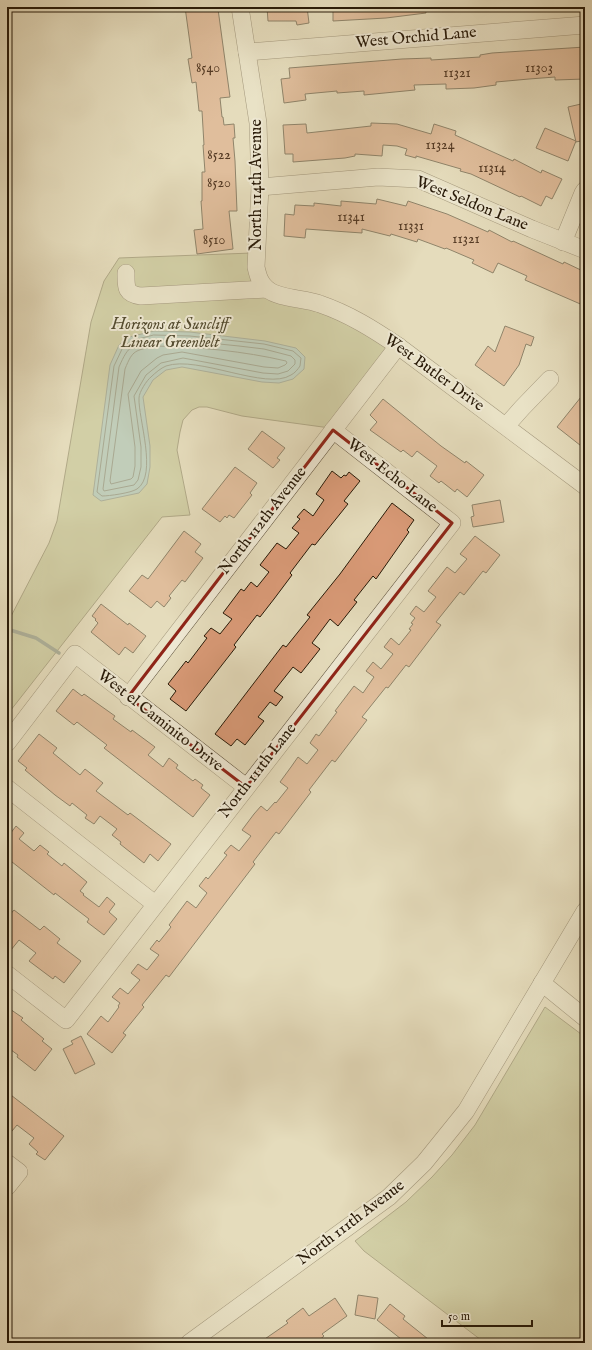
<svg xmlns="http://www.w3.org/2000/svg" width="592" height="1350" font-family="'IM FELL English',serif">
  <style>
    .green { fill: #bbbf8d; stroke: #726c4a }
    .water { fill: #96bab5; stroke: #6a7a70 }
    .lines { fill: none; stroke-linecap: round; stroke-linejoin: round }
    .shore { stroke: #5f6a5e; stroke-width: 1 }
    .stream { stroke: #6a7a70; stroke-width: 3.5 }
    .building { fill: #d99a77; stroke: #281a08 }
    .minor-casing { stroke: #574a35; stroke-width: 18 }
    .minor { stroke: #eee8d3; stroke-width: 17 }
    .marked { fill: none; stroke: #8f2418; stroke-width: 3; stroke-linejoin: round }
    .labels { text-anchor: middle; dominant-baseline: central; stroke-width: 4; stroke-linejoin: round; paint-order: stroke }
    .number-label { font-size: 14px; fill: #543a24 }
    .street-label { font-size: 16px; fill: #281a08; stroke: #eee8d3 }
    .park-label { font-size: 16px; font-style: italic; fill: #544c30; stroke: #eee8d3 }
  </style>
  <rect width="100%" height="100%" fill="#e5dcbc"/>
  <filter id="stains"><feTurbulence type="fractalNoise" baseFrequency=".005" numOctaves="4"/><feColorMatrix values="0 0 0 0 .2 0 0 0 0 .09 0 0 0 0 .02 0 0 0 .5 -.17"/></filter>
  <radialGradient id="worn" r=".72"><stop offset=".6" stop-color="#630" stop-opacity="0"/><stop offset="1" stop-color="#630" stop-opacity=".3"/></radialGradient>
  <g class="green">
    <path d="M252,253L253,285C300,304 348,321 391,348L330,428L242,416L207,407H199L192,410L183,420L180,432L177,450L190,515L162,517L7,715V624L49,543L57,521L91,322L104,281L119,258Z"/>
    <path d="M545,1007L585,1037V1343H485L364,1251L355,1241L406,1202L432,1177L452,1155L475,1125Z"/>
  </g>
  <path class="water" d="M154,331L190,332L265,341L296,348L305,357L304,369L293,379L279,383L262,382L182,367L166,370L153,380L143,397L150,446V467L147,484L139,493L101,501L93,495L110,365L119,345L129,337Z"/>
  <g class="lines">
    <g class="shore">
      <path d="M154,335L190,336L264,344L293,351L301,358L300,366C298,369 295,373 291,375C266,391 198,355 166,366C161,368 155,373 151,377C147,380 139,392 139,398C138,418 158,475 137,489C131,493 109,496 102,496L97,492L114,366L123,347L131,341Z"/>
      <path d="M155,340L190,341L239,346L264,349L291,356L295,360V364L288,371L278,374L263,373L183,358L161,363L146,375L134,396L141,447V467L138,480L134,485L104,491L103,489L119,367C129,344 131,346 155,340Z"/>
      <path d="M155,346C199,347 243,351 286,361L287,363L285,365L278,368L264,367L182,352L163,355L157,358L141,371L128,394L135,447V466L133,477L131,479L111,484L110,481L125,369C133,349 135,351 155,346Z"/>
    </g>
    <path class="stream" d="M7,629L36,638L59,653"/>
  </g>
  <g class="building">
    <path d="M185,7H208V11L218,9L230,97L220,98L222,117H223L224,125L234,124L235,138H233L235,161L237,211H229L233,249L197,254L194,230L203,229L201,201H202V172H205L203,145H204L202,111H199L196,82L192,83L188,59L192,58Z"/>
    <path d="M267,7H307L309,23L297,25L296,21H268Z"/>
    <path d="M333,7H425L426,13L386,18L333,21Z"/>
    <path d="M585,47V79L555,80V77L529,79L496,82V85L474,88L446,89V84L414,85L415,90L364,95V91L337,93V91L305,94L306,100L284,103L281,79L290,78L289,68L402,59L431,58V60L480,57V55L492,53Z"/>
    <path d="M581,104L582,109L585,108V140L576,142L568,107Z"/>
    <path d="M371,123L397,124L431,134L434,124L456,131L455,135L513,161L514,159L541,173L542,170L562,179L552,199L546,196L541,206L521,196L520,197L471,174L460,171L461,169L416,156V158L405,155L407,149L397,146L383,145L382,156L355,154V156L345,158L293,162V154H285L283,125L306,124L307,133L371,126Z"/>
    <path d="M545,128L576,141L568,161L536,148Z"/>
    <path d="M377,199L406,206L408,201L447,214L488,232L489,230L512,242L513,241L563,264L564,262L585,272V306L525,280L527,276L498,263L493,273L472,263L474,260L446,248L445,249L418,239L417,242L391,234L390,236L362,229V233L306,229L305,238L284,236L285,214L294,215L295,205L314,206V203L341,206V201L376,204Z"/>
    <path d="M505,326L534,337L531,346L526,344L519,365L504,386L475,365L488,346L495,352Z"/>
    <path d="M585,392V449L557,427Z"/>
    <path d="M383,399L441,446L465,463L466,461L484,475L467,497L457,489L455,492L441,481L439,483L430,476L437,466L417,451L412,457L403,450L401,452L370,430L377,422L370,415Z"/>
    <path d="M262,431L285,448L277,458L280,460L273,468L248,449Z"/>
    <path d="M235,467L257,483L250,493L252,495L234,518L229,515L227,518L225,516L220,522L202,509Z"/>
    <path d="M332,471L341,478L344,475L346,476L349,472L360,481L344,501L348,504L315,545L312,544L290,573L292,575L274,599L260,617L257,615L234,645L236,647L186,711L170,699L176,691L168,684L186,661L188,663L207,638L204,636L211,628L220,634L232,619L223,613L241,589L244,591L251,582L257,587L269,572L260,565L277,543L286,549L299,533L292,528L300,519L297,517L304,509L313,516L324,500L316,494Z"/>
    <path d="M500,500L504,522L473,527L471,517L474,516L472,505Z"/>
    <path d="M392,503L414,520L407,530L409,532L376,579L373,576L354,600L357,602L338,626L330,619L312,643L320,649L301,673L293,667L274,691L283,697L276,706L270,702L258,717L264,721L245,745L237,739L231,746L215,734L283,645L286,647L310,617L307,615L340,574Z"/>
    <path d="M184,531L201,544L195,552L203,558L185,582L182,580L169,596L171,598L164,607L157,601L151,608L129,591L142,575L148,579Z"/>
    <path d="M475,536L500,555L486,573L483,571L464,595L460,592L436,622L441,625L409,667L406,665L388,688L386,687L362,717L367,720L335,762L332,760L309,790L311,792L279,834L276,832L253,862L255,864L169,977L166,975L142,1005L144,1007L123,1033L126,1035L112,1053L87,1034L101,1016L108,1022L119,1007L118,1006L120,1003L112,997L120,988L128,994L140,980L131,973L138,964L147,970L159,955L150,949L157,940L159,942L171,927L169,925L187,901L196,908L207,893L199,886L206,877L208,879L227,855L224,853L231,845L239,851L251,836L242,830L254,814L261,806L267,811L275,802L276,803L288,788L280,782L291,767L298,757L307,764L318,750L310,743L316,734L319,736L337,712L335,711L354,686L363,693L374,677L366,671L373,662L381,669L393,654L384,647L391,638L399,645L411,630L409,629L413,624L411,623L415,618L410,614L416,606L424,612L436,597L428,591L447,567L455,573L467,559L460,554Z"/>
    <path d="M101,604L128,625L129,623L146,636L133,653L125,647L119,655L91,632L98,623L95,620L96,619L92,616Z"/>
    <path d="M73,689L82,696L84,694L115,716L113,719L131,732L132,730L155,747L148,755L163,767L169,758L178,765L176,768L193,781L195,779L203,785L201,788L210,795L193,817L104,748L107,745L77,722L74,725L56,711Z"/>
    <path d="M39,734L57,748L53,753L80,775L85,769L103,783L96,791L128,815L130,813L171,844L158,861L150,854L144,863L120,844L121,842L112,835L117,829L100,816L94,824L85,818L87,815L72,803L70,806L55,795L25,770L27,768L18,761Z"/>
    <path d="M16,826L24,833L19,839L34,851L40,845L49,852L47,854L62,866L64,863L87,882L80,891L84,894L83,895L99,907L107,897L115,904L109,912L117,919L104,935L87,922L89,919L55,893L54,895L7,858V838Z"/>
    <path d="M14,910L40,930L44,926L60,939L57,943L81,961L64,983L55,976L53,979L29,961L36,953L19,940L7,955V918Z"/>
    <path d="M7,1007L23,1018L21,1020L44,1039L42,1041L52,1049L35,1071L17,1057L18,1055L7,1047Z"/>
    <path d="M81,1036L95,1064L75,1074L63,1049L73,1044L71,1041Z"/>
    <path d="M7,1092L64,1136L45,1160L36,1154L38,1152L29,1144L34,1138L17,1125L7,1137Z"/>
    <path d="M358,1295L378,1298L375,1319L355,1315Z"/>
    <path d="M335,1298L347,1316L322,1334L324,1336L316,1343H259L288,1323L286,1321L303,1308L309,1316Z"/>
    <path d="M390,1304L405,1316L403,1319L433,1343H398L401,1339L377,1320Z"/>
  </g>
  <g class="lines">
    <defs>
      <g id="minor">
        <path d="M240,7L258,123L260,187L256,267C258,276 260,283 267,289C279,299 305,298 320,304C349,314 373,329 398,346L585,486"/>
        <path d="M247,52L585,25"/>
        <path d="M260,187L378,177L418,179L532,229L585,250"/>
        <path d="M563,242L583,193L585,190"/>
        <path d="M126,273C126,287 125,294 141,296L267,289"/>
        <path d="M506,426L522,408L550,379"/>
        <path d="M128,697L398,346"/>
        <path d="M7,743L75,654L246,787"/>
        <path d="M7,788L155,904"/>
        <path d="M7,974L66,1020L452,523L333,430"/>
        <path d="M542,983L585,1018"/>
        <path d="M7,1163L19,1172L7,1187"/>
        <path d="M189,1343L389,1197L424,1163L466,1111L585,911"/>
      </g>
    </defs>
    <use href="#minor" class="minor-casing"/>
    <use href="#minor" class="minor"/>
  </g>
  <path d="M0 0H592V1350H0ZM333,430L452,523L246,787L128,697Z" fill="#e5dcbc" fill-opacity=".55" fill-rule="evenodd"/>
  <path class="marked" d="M333,430L452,523L246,787L128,697Z"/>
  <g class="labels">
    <g class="number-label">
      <text x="208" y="68">8540</text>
      <text x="539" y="68">11303</text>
      <text x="457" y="73">11321</text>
      <text x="440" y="145">11324</text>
      <text x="219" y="155">8522</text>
      <text x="492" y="168">11314</text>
      <text x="219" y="183">8520</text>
      <text x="351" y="217">11341</text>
      <text x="411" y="226">11331</text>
      <text x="466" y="239">11321</text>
      <text x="214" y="240">8510</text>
    </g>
    <g class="street-label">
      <text transform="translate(416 38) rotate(-5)">West Orchid Lane</text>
      <text transform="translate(257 185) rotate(-90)">North 114th Avenue</text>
      <text transform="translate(472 204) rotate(22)">West Seldon Lane</text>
      <text transform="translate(434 373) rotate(36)">West Butler Drive</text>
      <text transform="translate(392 476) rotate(38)">West Echo Lane</text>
      <text transform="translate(263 521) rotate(-52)">North 112th Avenue</text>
      <text transform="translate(160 721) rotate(38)">West el Caminito Drive</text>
      <text transform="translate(258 771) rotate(-52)">North 111th Lane</text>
      <text transform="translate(351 1223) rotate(-37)">North 111th Avenue</text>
    </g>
    <g class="park-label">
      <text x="170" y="325">Horizons at Suncliff<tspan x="170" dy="18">Linear Greenbelt</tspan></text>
    </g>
  </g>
  <rect width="592" height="1350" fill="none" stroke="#e5dcbc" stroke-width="24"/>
  <rect x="8" y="8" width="576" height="1334" fill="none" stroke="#281a08" stroke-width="2"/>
  <rect x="12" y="12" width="568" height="1326" fill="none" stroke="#281a08"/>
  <path d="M442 1320v6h90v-6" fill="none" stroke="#281a08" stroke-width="2"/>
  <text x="448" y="1320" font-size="12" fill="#281a08" stroke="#eee8d3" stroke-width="3" paint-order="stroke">50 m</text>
  <rect width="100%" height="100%" filter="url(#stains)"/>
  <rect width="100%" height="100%" fill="url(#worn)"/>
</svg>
